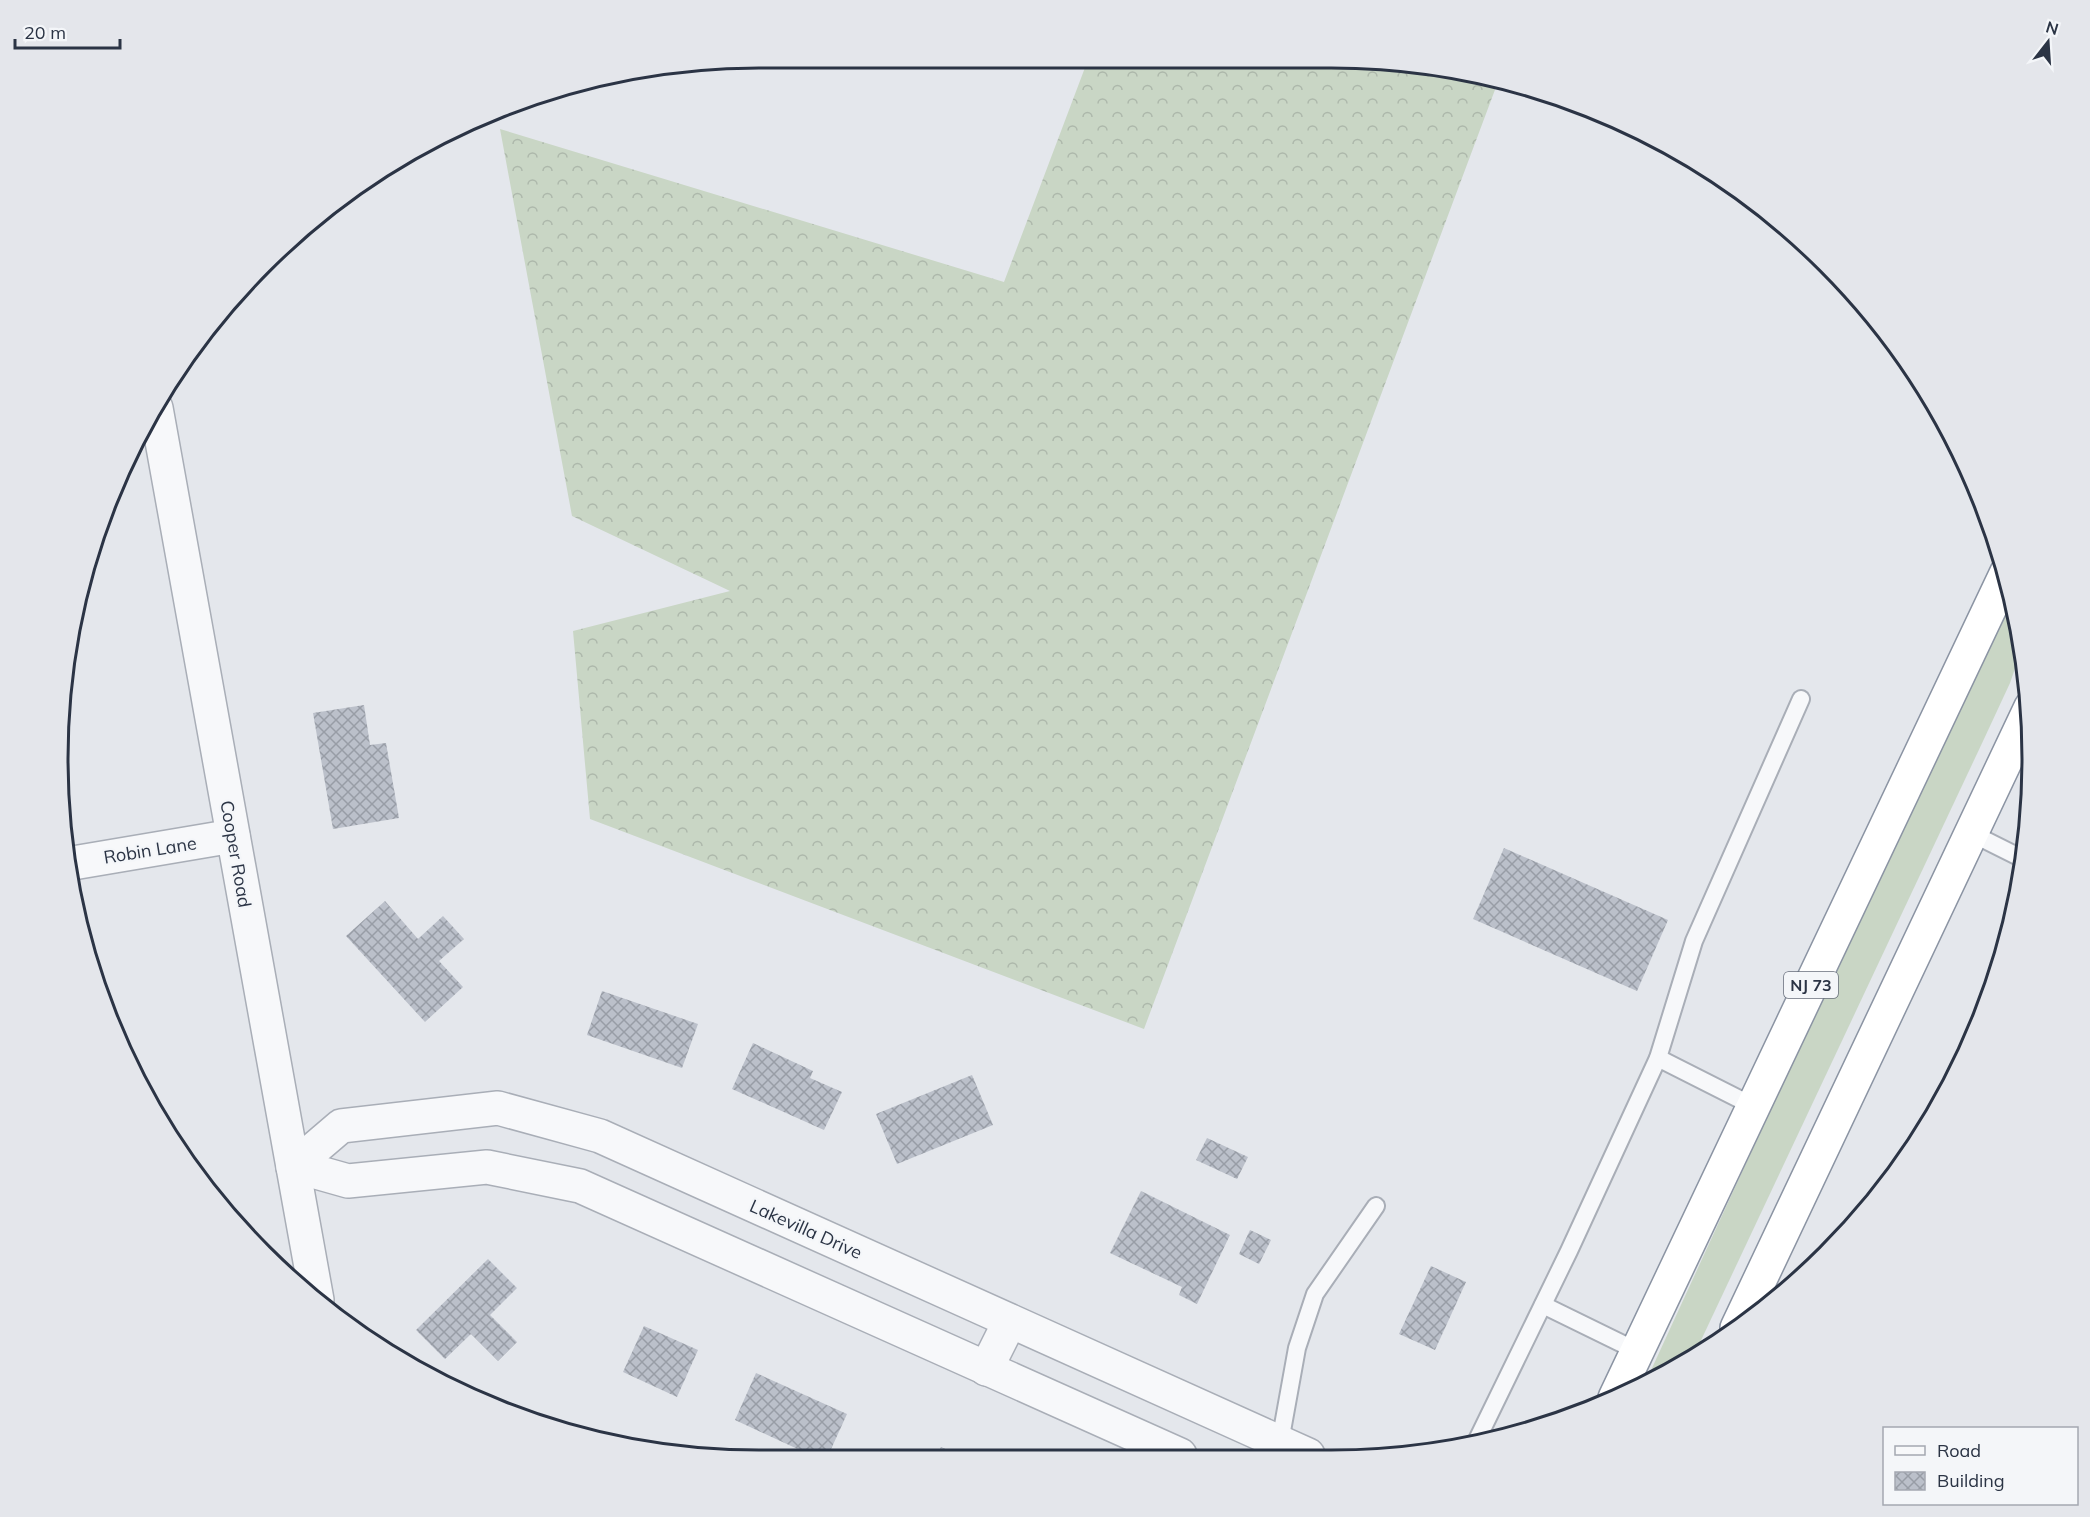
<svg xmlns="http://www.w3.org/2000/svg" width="2090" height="1517" font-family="Mulish,sans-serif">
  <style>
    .grass { fill: #c9d6c5 }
    .forest { fill: url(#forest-crowns) }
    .building { fill: url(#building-cross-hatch) }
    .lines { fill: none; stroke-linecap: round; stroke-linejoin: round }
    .service-casing { stroke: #a9aeb7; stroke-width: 20 }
    .minor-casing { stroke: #a9aeb7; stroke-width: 36 }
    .tertiary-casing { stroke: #a9aeb7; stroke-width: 36 }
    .trunk-casing { stroke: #8b94a3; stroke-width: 36 }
    .service { stroke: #f7f8fa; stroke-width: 16 }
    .minor { stroke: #f7f8fa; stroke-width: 33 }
    .tertiary { stroke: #f7f8fa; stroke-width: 33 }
    .trunk { stroke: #fff; stroke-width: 33 }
    .labels { text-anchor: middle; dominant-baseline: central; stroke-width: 4.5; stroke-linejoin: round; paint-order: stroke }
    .shield { fill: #f4f6f9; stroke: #676e7b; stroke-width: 1.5 }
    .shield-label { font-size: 16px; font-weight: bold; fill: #2b3445 }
    .street-label { font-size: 18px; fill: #2b3445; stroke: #f4f6f9 }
    .rim { fill: none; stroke: #2b3445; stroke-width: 3 }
  </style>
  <defs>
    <pattern id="forest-crowns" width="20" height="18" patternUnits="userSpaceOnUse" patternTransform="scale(1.5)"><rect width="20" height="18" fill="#c9d6c5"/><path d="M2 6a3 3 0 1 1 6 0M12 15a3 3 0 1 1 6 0" fill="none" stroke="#adb8ab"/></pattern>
    <pattern id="building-cross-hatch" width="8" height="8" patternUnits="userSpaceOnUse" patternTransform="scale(1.5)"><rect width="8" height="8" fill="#bbc0ca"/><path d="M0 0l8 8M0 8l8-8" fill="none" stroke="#989da6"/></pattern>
  </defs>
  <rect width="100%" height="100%" fill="#e4e7ec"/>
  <path class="grass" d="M2012,597L2021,651L2010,683L1984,739L1696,1351L1647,1379L1792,1063Z"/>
  <path class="forest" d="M1089,57H1332L1499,79L1144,1029L590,819L573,631L730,591L572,516L500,129L1004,282Z"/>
  <g class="building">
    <path d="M364,705L370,745L386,743L399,818L333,829L313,713Z"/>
    <path d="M1504,848L1668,920L1637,991L1473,919Z"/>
    <path d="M385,901L418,939L443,916L464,939L439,961L463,987L425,1022L346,936Z"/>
    <path d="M602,991L698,1024L682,1068L587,1035Z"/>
    <path d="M753,1043L813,1071L810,1078L842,1092L824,1130L732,1089Z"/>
    <path d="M972,1075L993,1125L897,1164L876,1114Z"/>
    <path d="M1207,1138L1248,1157L1237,1179L1196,1160Z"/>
    <path d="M1141,1191L1230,1235L1197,1304L1179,1295L1182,1287L1110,1253Z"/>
    <path d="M1250,1230L1271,1240L1259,1264L1239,1254Z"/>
    <path d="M488,1259L517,1288L490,1315L517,1342L498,1361L471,1334L445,1359L416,1330Z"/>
    <path d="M1431,1266L1466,1282L1435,1350L1399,1334Z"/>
    <path d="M644,1326L698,1350L677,1397L623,1372Z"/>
    <path d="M756,1373L847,1414L827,1458H817L735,1420Z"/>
    <path d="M941,1447L963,1457H936Z"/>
  </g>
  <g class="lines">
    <defs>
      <g id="service">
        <path d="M1971,833L2025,860"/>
        <path d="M1658,1058L1753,1106"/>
        <path d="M1543,1305L1637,1351"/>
        <path d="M1477,1440L1569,1251L1658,1058L1694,941L1801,699"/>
        <path d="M1280,1442L1297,1348L1315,1294L1376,1206"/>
      </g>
      <g id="minor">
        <path d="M67,864L233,836"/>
        <path d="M295,1166L348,1181L487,1167L580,1186L1180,1455"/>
        <path d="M293,1167L341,1126L498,1108L600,1136L1308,1455"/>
        <path d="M986,1369L1010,1321"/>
      </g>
      <path id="tertiary" d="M156,408L317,1300"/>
      <g id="trunk">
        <path d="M1737,1328L2031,707"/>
        <path d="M1615,1398L2007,572"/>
      </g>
    </defs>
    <use href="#service" class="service-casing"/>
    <use href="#minor" class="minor-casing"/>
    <use href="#tertiary" class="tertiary-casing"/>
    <use href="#trunk" class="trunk-casing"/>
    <use href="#service" class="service"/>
    <use href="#minor" class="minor"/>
    <use href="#tertiary" class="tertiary"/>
    <use href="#trunk" class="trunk"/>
  </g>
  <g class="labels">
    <rect class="shield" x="1784" y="972" width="54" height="26" rx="4.5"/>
    <g class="shield-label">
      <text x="1811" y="985">NJ 73</text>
    </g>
    <g class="street-label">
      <text transform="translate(150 850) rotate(-9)">Robin Lane</text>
      <text transform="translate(236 854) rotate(80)">Cooper Road</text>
      <text transform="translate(806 1229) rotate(24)">Lakevilla Drive</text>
    </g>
  </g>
  <path d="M0 0H2090V1517H0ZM759 68H1331A691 691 0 0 1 2022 759V759A691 691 0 0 1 1331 1450H759A691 691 0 0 1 68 759V759A691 691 0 0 1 759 68Z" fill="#e4e6eb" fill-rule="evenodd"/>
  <path class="rim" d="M759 68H1331A691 691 0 0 1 2022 759V759A691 691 0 0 1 1331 1450H759A691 691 0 0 1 68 759V759A691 691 0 0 1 759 68Z"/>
  <rect x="1883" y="1427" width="195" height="78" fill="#f4f6f9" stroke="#a4a8b1" stroke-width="1.5"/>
  <rect x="1895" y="1446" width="30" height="9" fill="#f7f8fa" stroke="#a4a8b1" stroke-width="1.5"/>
  <text x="1937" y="1457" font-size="18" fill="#2b3445">Road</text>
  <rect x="1895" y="1472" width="30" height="18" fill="url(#building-cross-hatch)" stroke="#a4a8b1" stroke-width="1.5"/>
  <text x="1937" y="1487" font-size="18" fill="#2b3445">Building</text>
  <g transform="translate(2048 42) rotate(17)" stroke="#f4f6f9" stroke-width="4.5" paint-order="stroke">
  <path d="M0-4.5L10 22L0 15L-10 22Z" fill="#2b3445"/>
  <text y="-9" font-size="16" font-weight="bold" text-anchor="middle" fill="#2b3445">N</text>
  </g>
  <path d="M15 39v9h105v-9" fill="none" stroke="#2b3445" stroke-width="3"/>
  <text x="24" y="39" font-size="18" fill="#2b3445" stroke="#f4f6f9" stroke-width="4.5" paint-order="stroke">20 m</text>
</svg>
